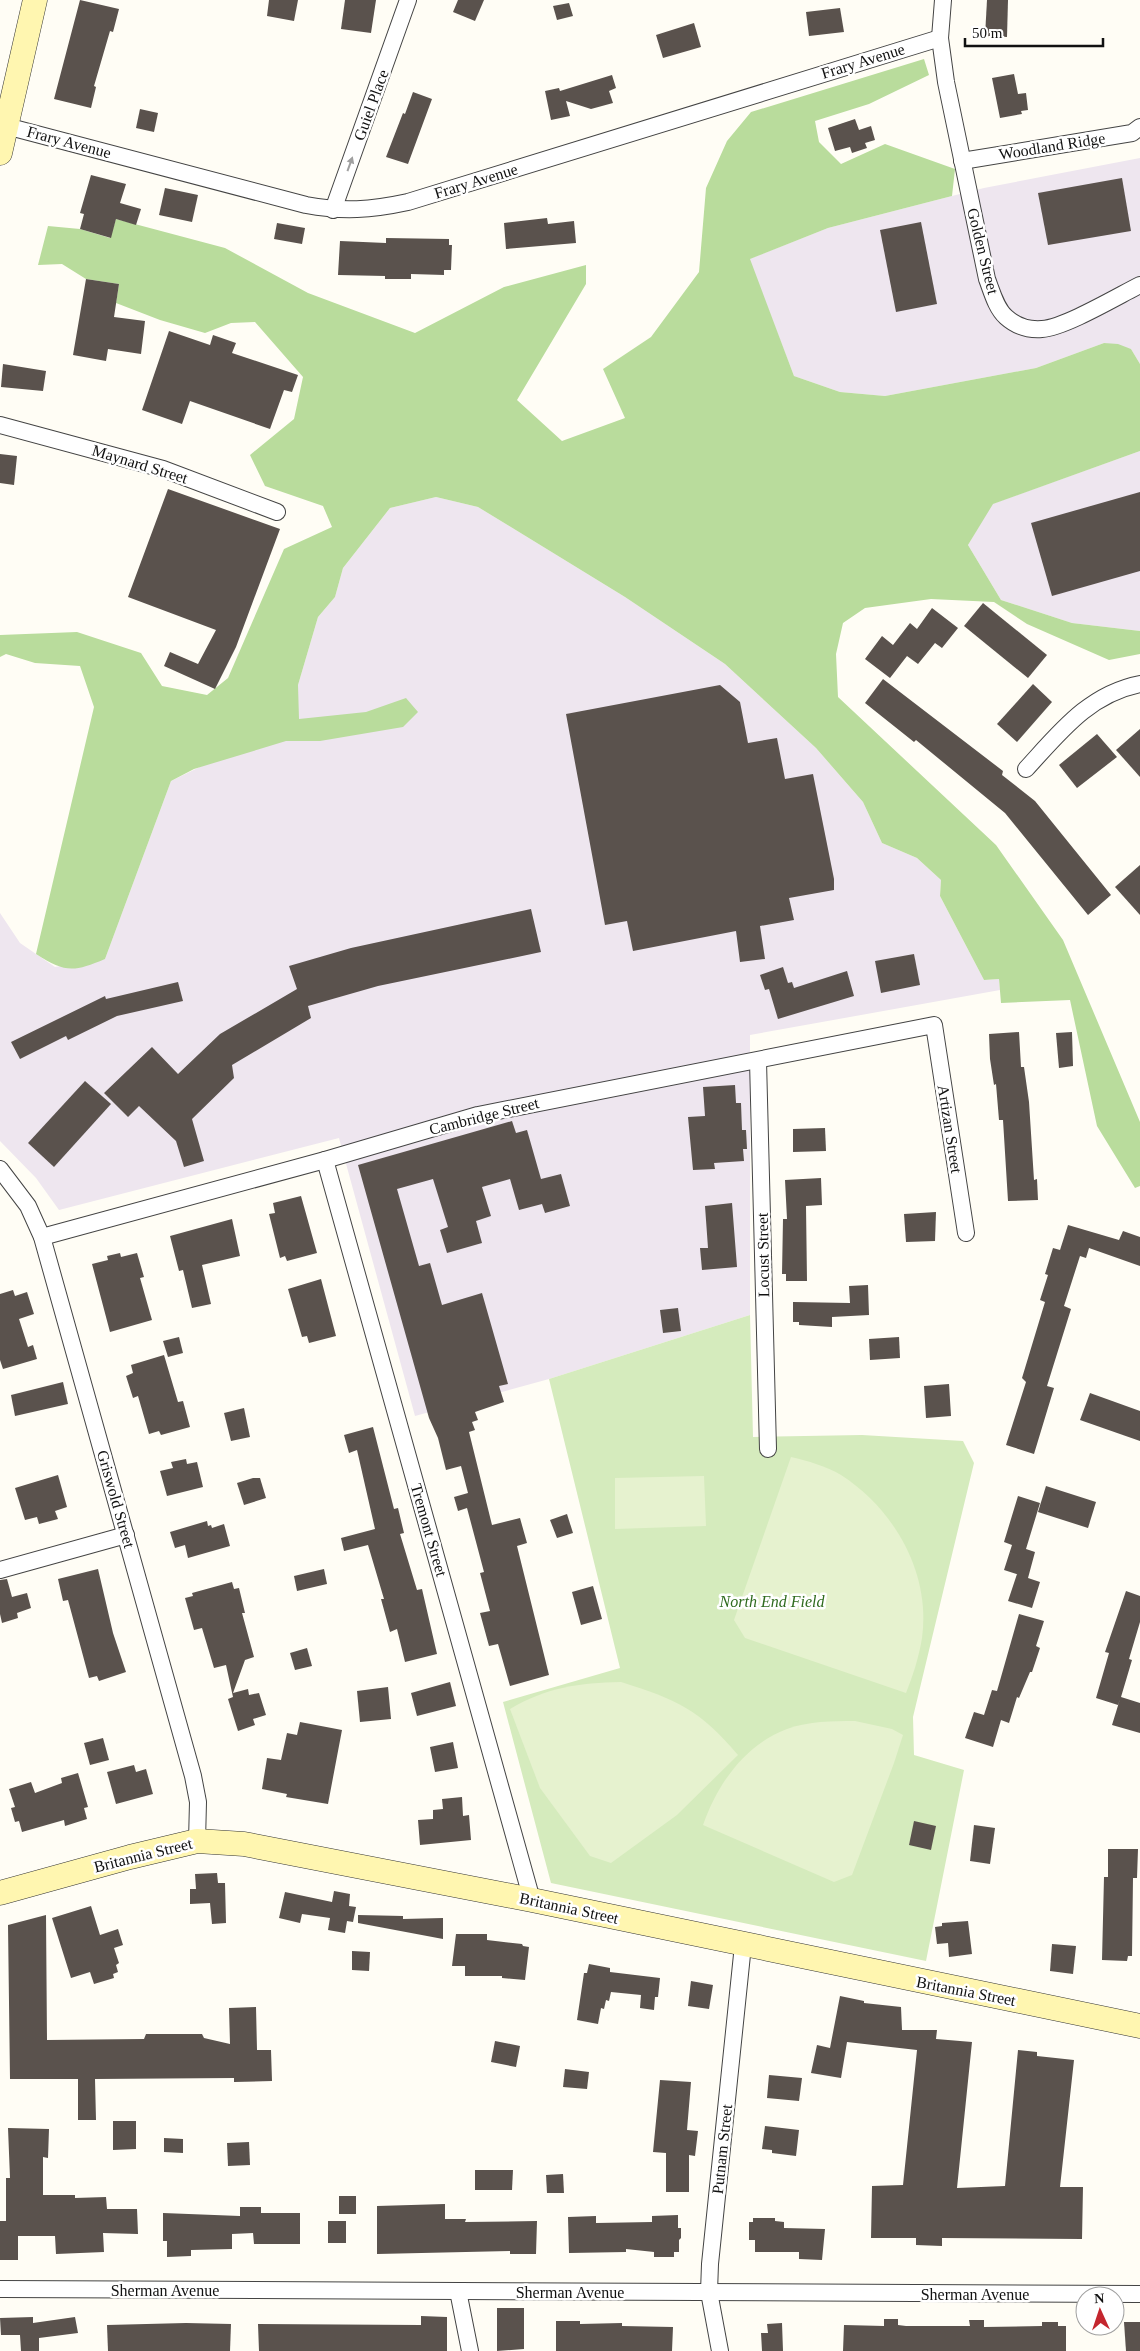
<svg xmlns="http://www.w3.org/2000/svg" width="1140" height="2351" font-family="'Times New Roman',serif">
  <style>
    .industrial { fill: #eee6ef }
    .green { fill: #d5ebbd }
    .forest { fill: #b9dc9c }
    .pitch { fill: #e6f2cf }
    .building { fill: #5a524d }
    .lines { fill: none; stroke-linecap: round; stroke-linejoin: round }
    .street-casing { stroke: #444; stroke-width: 18 }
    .secondary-casing { stroke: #333; stroke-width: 25 }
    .street { stroke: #fff; stroke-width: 16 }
    .secondary { stroke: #fff6b0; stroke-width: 24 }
    .oneway { fill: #a0a0a0 }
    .labels { text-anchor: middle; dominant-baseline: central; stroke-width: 5; stroke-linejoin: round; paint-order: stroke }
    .street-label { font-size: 16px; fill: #111; stroke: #fff }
    .park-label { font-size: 16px; font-style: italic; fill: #2f6b1f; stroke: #fff }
  </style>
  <rect width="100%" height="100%" fill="#fffdf5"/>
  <g class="industrial">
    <path d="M1140,158V364L1131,349L1104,343L1036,368L885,396L840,392L794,376L749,259L828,228L952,196L984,188Z"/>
    <path d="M1140,451V631L1072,623L1001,600L968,545L992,504Z"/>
    <path d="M436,497L478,507L625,597L725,664L816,748L863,802L882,843L917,858L941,880L940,896L984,980L999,979L1000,990L750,1035V1315L549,1379L415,1416L339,1138L59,1210L36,1178L0,1141V913L20,943L55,967L105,959L171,781L298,719V685L318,617L335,597L343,568L390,508Z"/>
  </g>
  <path class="green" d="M750,1315L753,1437L862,1435L963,1441L974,1463L913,1717L914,1755L964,1770L926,1961L551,1883L503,1702L620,1668L549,1379Z"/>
  <path class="forest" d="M924,59L929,75L869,104L815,121L819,142L841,164L885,144L955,169L952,196L828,228L750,259L794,376L840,392L885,396L1036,368L1104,343L1118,344L1131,349L1140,364V451L993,504L968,545L1001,600L1072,623L1140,631V654L1109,660L1027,624L994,602L931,599L865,608L843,623L836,654L838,697L996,845L1063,940L1140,1122V1186L1135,1188L1097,1126L1070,1000L1001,1003L999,979L984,980L940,896L941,880L917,858L882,843L863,802L816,748L725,664L625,597L478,507L436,497L390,508L343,568L335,597L318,617L298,685L299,719L366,712L406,698L418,712L403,727L320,741H286L194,769L171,781L105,959C74,972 65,973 36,954L94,707L80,666L35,663L6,654L0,657V635L77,632L141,653L162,686L207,695L228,678L284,549L332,527L323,506L265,486L250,455L294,419L303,377L255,322L231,323L205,333L160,320L116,303L119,284L86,279L62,264L38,265L48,226L80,229L110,238L116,219L225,248L308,293L415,333L504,287L586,265V284L517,400L562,441L625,418L603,369L651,337L699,272L706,188L727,141L751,112Z"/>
  <g class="pitch">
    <path d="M791,1457C808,1461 826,1466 841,1475C894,1509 931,1573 922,1638C919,1657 913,1675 906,1693L745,1638L734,1620Z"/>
    <path d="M704,1476L706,1526L615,1529V1478Z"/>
    <path d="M621,1682C676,1699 700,1710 738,1755L677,1815L611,1863L590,1856L540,1788L510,1709C547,1687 579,1683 621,1682Z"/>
    <path d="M855,1721L892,1729L903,1735L894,1763L852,1875L834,1882L703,1825C717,1785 744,1745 787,1729C809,1721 832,1721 855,1721Z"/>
  </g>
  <g class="building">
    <path d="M80,0L119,9L113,32L110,31L94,86L96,87L91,108L54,99Z"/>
    <path d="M269,0H298L294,21L267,16Z"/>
    <path d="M345,0H376L371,33L341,29Z"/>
    <path d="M458,0H484L475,21L453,12Z"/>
    <path d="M987,0H1008L1007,37L985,36Z"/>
    <path d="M569,3L573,16L557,20L553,6Z"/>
    <path d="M840,8L844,32L809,36L806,12Z"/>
    <path d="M694,23L701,47L663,58L656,35Z"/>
    <path d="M1014,74L1018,94L1026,93L1028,110L1021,111L1022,114L1000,118L992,78Z"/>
    <path d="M612,75L616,88L609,91L613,103L591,109L566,101L570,116L551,120L545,91L559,88L560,91Z"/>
    <path d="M413,92L432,99L408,164L386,157L403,113L405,114Z"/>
    <path d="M140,109L158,113L154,132L136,128Z"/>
    <path d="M855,119L859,130L871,126L875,140L865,143L867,148L852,153L850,147L835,151L828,128Z"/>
    <path d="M91,175L126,184L120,203L141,209L136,225L116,219L111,238L80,229L84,214L80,213Z"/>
    <path d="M1122,178L1131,231L1048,245L1038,193Z"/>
    <path d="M165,188L198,195L192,222L159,215Z"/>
    <path d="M547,218L548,224L574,221L576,243L506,249L504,223Z"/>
    <path d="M921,222L937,304L896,312L880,230Z"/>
    <path d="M277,223L305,228L302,244L274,239Z"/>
    <path d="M386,238L449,239V245H452L451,270H444V275L411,274V279H385V276L338,275L340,241L386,243Z"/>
    <path d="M86,279L119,284L114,317L145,321L141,354L108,349L106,361L73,355Z"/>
    <path d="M169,331L210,345L213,335L236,343L232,353L298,375L292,392L284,390L270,429L190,401L182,424L142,410Z"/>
    <path d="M3,364L46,371L43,391L1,387Z"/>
    <path d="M0,454L17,456L14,485L0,483Z"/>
    <path d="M168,489L280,529L236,647L215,689L164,666L170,652L198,664L216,630L128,597Z"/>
    <path d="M1140,492V571L1052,596L1031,523Z"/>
    <path d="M983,603L1047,655L1028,678L964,626Z"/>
    <path d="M932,608L958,628L942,648L935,643L918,664L907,656L890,678L865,659L882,636L893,645L910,623L917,629Z"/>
    <path d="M883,679L1003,771L1002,775L1035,801L1111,895L1088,915L1005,813L916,740L914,742L865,703Z"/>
    <path d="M1033,684L1052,702L1017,742L997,724Z"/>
    <path d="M720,685L740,702L748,743L777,738L785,779L813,774L834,879V890L789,898L794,920L760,926L765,959L740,962L736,931L633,951L627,921L605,925L566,714Z"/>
    <path d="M1140,729V777L1116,750Z"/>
    <path d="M1097,734L1117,757L1077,788L1059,765Z"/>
    <path d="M1140,865V915L1115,887Z"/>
    <path d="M531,909L541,952L378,986L308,1006L311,1018L232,1065L234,1078L192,1119L204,1161L184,1167L176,1141L139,1106L128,1117L104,1093L152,1047L178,1074L220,1034L297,989L289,966L351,948Z"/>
    <path d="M914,954L920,985L881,993L875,961Z"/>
    <path d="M783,967L788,983L792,982L794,988L847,971L854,996L778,1019L769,989L765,990L760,975Z"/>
    <path d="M178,982L183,1001L117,1016L68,1040L66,1036L20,1059L11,1042L105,996L106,999Z"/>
    <path d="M1019,1032L1021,1067H1024L1029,1102L1034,1180L1037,1179L1038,1200L1008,1201L1003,1120H999L996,1084L994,1085L990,1059L989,1034Z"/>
    <path d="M1072,1032L1073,1066L1059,1068L1056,1033Z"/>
    <path d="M85,1081L111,1104L54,1167L28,1143Z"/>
    <path d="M735,1085L736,1103H741L742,1130H746L747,1149H743L744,1161L714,1163L715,1169L693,1170L688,1117L705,1116L703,1087Z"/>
    <path d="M512,1121L516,1133L527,1130L541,1179L561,1174L570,1206L545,1213L542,1204L519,1210L510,1179L482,1187L491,1216L476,1221L482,1243L447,1253L440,1230L448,1227L433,1179L397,1189L419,1266L430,1263L442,1305L482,1293L508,1384L499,1386L504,1402L475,1412L478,1420L472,1422L475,1430L469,1432L492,1525L520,1518L527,1543L517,1546L549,1675L510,1686L498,1644L489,1646L480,1613L490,1611L480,1573L484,1572L467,1508L458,1511L454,1497L468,1493L461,1466L446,1470L438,1438L429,1418L358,1165Z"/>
    <path d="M825,1128L826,1151L793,1152V1129Z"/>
    <path d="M821,1178L822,1205L806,1206L807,1281H786V1274H782L783,1219H787L785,1180Z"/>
    <path d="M301,1196L317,1253L287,1261L285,1256L280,1258L269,1214L275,1213L273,1203Z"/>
    <path d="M732,1203L737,1267L702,1270L700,1248H708L705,1206Z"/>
    <path d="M936,1212L935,1241L906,1242L904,1214Z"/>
    <path d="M232,1219L240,1256L202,1265L211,1304L192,1308L183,1270L179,1271L170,1236Z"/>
    <path d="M1068,1225L1119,1240L1123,1231L1140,1237V1266L1089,1248L1086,1258L1080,1256L1064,1306L1071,1309L1047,1386L1054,1388L1034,1454L1006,1445L1026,1382L1022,1378L1045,1302L1040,1300L1048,1275L1045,1274L1053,1248L1060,1250Z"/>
    <path d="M120,1253L121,1257L137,1253L144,1277L140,1278L152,1320L110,1332L92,1264L108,1260L107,1256Z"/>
    <path d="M321,1279L336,1336L309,1343L307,1336L302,1337L288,1289Z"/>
    <path d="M868,1285L869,1315L832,1317V1327L799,1325V1322H793V1302L850,1303L849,1286Z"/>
    <path d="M13,1290L15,1296L27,1292L34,1314L19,1319L28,1347L33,1345L37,1359L3,1369L0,1360V1294Z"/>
    <path d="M678,1308L681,1331L663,1333L660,1310Z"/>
    <path d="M179,1337L183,1353L168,1357L163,1341Z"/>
    <path d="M899,1337L900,1358L870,1360L869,1339Z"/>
    <path d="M164,1355L178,1402L183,1401L190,1427L161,1435L159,1431L149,1434L138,1396L133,1398L126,1376L133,1373L131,1365Z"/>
    <path d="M63,1382L68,1404L15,1416L11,1395Z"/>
    <path d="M949,1384L951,1416L926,1418L924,1386Z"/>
    <path d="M1090,1393L1140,1411V1441L1080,1420Z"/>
    <path d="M244,1408L250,1437L231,1441L224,1413Z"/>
    <path d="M373,1427L394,1509L398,1508L404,1533L400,1534L417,1590L422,1589L437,1654L405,1662L397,1629L390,1632L381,1599H384L368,1545L344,1551L341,1538L375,1529L357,1450L349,1453L344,1435Z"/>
    <path d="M186,1459L187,1464L197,1462L203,1487L167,1496L160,1471L173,1468L171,1462Z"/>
    <path d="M58,1475L67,1507L55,1511L58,1519L39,1524L37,1517L25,1520L15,1488Z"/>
    <path d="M253,1478H260L266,1498L244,1505L237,1483Z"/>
    <path d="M1046,1486L1096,1502L1088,1528L1038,1512Z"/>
    <path d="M1018,1496L1040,1503L1026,1549L1035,1552L1028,1578L1040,1582L1032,1608L1008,1601L1017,1574L1023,1576L1004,1570L1012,1545L1004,1542Z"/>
    <path d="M567,1514L573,1533L557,1538L550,1520Z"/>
    <path d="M207,1521L208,1526L211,1525L212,1528L224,1524L230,1546L188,1558L185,1545L175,1548L170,1532Z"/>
    <path d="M98,1569L113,1633L126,1672L99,1681L97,1676L89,1678L68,1600L63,1601L58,1579Z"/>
    <path d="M324,1569L327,1584L297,1591L294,1576Z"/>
    <path d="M7,1579L12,1597L27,1593L31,1608L17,1613L18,1618L2,1623L0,1614V1580Z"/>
    <path d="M232,1582L234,1589L239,1588L245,1613H242L254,1657L245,1660L233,1693L248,1689L249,1695L259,1693L266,1715L253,1719L255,1725L238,1731L228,1699L233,1697L226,1665L214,1668L202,1628L194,1630L185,1598L193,1596L192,1593Z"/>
    <path d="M593,1586L602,1619L581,1625L572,1592Z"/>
    <path d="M1126,1591L1140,1596V1622L1129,1659L1132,1660L1121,1697L1140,1703V1733L1112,1725L1120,1699L1118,1705L1096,1698L1109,1653L1105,1652Z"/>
    <path d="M1019,1614L1044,1621L1036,1646L1040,1648L1032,1672H1030L1019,1698L1017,1697L1009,1723L1001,1720L993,1747L965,1738L974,1712L984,1715L992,1690L997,1691Z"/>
    <path d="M307,1648L312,1666L295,1670L290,1653Z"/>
    <path d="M450,1682L456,1706L417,1716L411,1693Z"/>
    <path d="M388,1687L391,1719L360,1722L357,1691Z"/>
    <path d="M300,1722L342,1730L328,1804L286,1797L287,1794L262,1789L267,1758L281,1760L287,1733L297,1735Z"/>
    <path d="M103,1738L109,1760L90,1765L84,1743Z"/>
    <path d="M453,1742L458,1768L435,1772L430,1747Z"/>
    <path d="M134,1765L136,1772L146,1769L153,1794L116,1804L107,1772Z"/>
    <path d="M78,1773L88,1807L84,1808L87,1819L65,1826L64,1820L22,1832L19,1821L15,1822L11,1808L15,1807L9,1789L31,1782L35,1793L62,1783L61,1778Z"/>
    <path d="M462,1797L463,1816L469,1815L471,1840L420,1845L418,1820L433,1819V1810L443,1809L442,1799Z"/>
    <path d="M914,1821L936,1826L931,1850L909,1845Z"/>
    <path d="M974,1825L995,1828L990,1864L970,1861Z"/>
    <path d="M1108,1849H1138L1137,1878H1133L1132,1956H1128L1127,1961L1102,1960L1104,1877H1108Z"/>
    <path d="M217,1873L218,1883H225L226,1923L212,1924L210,1903L190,1904V1889H196L195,1874Z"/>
    <path d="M334,1891L350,1894L349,1906L356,1907L353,1922L347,1921L345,1933L328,1930L330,1918L302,1914L300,1923L279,1918L285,1892L332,1902Z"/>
    <path d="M91,1906L100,1935L118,1929L123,1945L114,1948L119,1963L116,1965L118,1972L113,1974L114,1978L94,1984L90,1972L71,1978L52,1918Z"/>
    <path d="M46,1915L47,2040L144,2039L146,2034H202L204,2038L230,2044L229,2008L256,2007L257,2050H271L272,2081L234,2082V2078L95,2079L96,2120H78V2079H10L8,1925Z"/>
    <path d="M358,1915L403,1916V1919L443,1918V1939L358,1923Z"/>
    <path d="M968,1921L972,1954L949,1957L948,1943L937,1944L935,1927L942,1926V1923Z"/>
    <path d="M456,1934H487V1940L522,1944L523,1946L529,1947L525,1980L502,1978V1976H465V1966H452Z"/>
    <path d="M1052,1944L1076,1946L1073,1974L1050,1971Z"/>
    <path d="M352,1951L370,1952L369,1971L352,1970Z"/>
    <path d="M589,1964L610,1968V1972L660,1978L658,1997H655L654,2010L640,2008L641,1995L611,1992L609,2001L606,2000L604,2009L601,2008L598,2024L577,2020L584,1973H587Z"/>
    <path d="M691,1981L713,1985L709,2009L688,2006Z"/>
    <path d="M840,1996L864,2001V2003L901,2007L902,2030H937L936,2039L972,2042L957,2188L1005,2186L1018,2050L1037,2052V2056L1074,2060L1060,2187H1083L1082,2239L942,2238V2246L916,2245V2238H871L872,2186L903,2185L917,2050L847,2042L841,2078L811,2073L817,2045L830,2048Z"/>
    <path d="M495,2041L520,2046L516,2067L491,2062Z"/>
    <path d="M565,2069L589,2072L587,2089L563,2087Z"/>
    <path d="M769,2075L802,2078L799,2101L767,2098Z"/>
    <path d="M660,2080L691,2082L687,2130L698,2131L695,2156L689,2155V2192H666V2153L653,2152Z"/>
    <path d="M113,2121H136V2149L113,2150Z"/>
    <path d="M765,2126L799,2130L796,2156L772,2153V2150L762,2149Z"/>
    <path d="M8,2128L49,2129L48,2158L43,2157V2195H75V2198L106,2197L107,2209H137L138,2234L103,2233L104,2252L56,2254L55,2236H18V2260H0V2221H6V2178H10Z"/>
    <path d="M164,2138L183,2139V2153L164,2152Z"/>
    <path d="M249,2142L250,2165L228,2166L227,2143Z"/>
    <path d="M475,2170H513L512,2190H475Z"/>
    <path d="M563,2174L564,2193H547L546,2175Z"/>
    <rect x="339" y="2196" width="17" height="18"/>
    <path d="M445,2204V2219H466L465,2222L537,2221L536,2254H510V2251L377,2254V2206Z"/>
    <path d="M240,2207H261V2213H300V2244H254L253,2233L232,2234V2249L191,2250V2256L167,2257V2241H163V2213L240,2216Z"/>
    <path d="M678,2215V2228H681V2238L679,2240V2252H674V2257H654V2252L626,2249V2252L569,2253L568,2217L596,2216V2223L652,2222V2216Z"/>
    <path d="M753,2218H775V2221L784,2222V2228L825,2229L822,2260L799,2259V2252H755V2240H749V2222H753Z"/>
    <rect x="328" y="2221" width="18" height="22"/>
    <path d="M497,2308H524V2349L497,2351Z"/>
    <path d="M421,2316L447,2317V2351H259L258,2324L421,2325Z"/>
    <path d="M33,2317V2323L75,2317L78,2333L39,2338V2351H21L20,2335H1L0,2318Z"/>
    <path d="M884,2319H898V2325L906,2326H970L969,2320H984V2327L1042,2326V2322H1058V2326H1066V2351H843L844,2325L884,2326Z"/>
    <path d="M556,2321H580V2324L622,2323V2326L673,2327L672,2351H556Z"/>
    <path d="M1124,2322H1140V2351H1126Z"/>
    <path d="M186,2323L231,2324L230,2351H108L107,2325Z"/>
    <path d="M782,2323L783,2351H762L761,2333H768L767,2324Z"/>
  </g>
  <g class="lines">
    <defs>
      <g id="street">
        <path d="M943,0L940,38L946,82L987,279C992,292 996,308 1006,317C1016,326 1029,330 1042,329C1064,328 1118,296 1140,285"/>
        <path d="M6,126L306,205C343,212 371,210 408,202L940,38"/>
        <path d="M962,161L1132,133L1140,127"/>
        <path d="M333,210L408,0"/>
        <path d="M0,425L163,469L277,512"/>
        <path d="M1026,769C1060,732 1089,694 1140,684"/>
        <path d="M758,1061L768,1449"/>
        <path d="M325,1160L532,1900"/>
        <path d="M0,1169L28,1206L42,1237L193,1776L198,1802L197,1841"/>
        <path d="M42,1237L325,1160L478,1115L934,1025L966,1233"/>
        <path d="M0,1570L126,1535"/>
        <path d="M0,2289L1140,2294"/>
        <path d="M458,2291L470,2351"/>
        <path d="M720,2351L709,2292L710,2264L743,1945"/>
      </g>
      <g id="secondary">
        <path d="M0,153L35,0"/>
        <path d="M0,1893L130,1857L197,1841L244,1844L532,1900L1140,2026"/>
      </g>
    </defs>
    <use href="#street" class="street-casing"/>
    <use href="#secondary" class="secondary-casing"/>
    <use href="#street" class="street"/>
    <use href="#secondary" class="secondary"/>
  </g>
  <defs><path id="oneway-solid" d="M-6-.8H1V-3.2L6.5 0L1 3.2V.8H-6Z" transform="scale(1.25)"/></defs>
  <use class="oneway" href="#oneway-solid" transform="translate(350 164) rotate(-70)"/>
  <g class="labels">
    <g class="street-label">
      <text transform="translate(863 61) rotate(-17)">Frary Avenue</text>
      <text transform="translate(371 105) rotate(-70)">Guiel Place</text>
      <text transform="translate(69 142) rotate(15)">Frary Avenue</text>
      <text transform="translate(1052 146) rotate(-9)">Woodland Ridge</text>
      <text transform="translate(476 181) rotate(-17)">Frary Avenue</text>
      <text transform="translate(983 251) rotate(76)">Golden Street</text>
      <text transform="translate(140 464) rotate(17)">Maynard Street</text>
      <text transform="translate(484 1116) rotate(-14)">Cambridge Street</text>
      <text transform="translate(950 1129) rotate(81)">Artizan Street</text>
      <text transform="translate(763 1255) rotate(-91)">Locust Street</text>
      <text transform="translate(116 1499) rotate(74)">Griswold Street</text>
      <text transform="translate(429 1530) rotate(74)">Tremont Street</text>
      <text transform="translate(143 1855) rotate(-14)">Britannia Street</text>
      <text transform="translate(569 1908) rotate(12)">Britannia Street</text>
      <text transform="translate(966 1991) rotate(11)">Britannia Street</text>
      <text transform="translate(722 2149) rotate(-84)">Putnam Street</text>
      <text x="165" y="2290">Sherman Avenue</text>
      <text x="570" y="2292">Sherman Avenue</text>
      <text x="975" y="2294">Sherman Avenue</text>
    </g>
    <g class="park-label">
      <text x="772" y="1601">North End Field</text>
    </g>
  </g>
  <g transform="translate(1100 2311) rotate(357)"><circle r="24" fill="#ffffff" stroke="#a0a0a0"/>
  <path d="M0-4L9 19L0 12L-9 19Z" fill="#c4262e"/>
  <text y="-8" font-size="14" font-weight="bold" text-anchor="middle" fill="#111111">N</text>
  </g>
  <path d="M965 38v8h138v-8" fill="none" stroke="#111111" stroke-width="2.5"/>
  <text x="972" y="38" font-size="15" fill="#111111" stroke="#ffffff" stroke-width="4" paint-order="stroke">50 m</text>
</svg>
